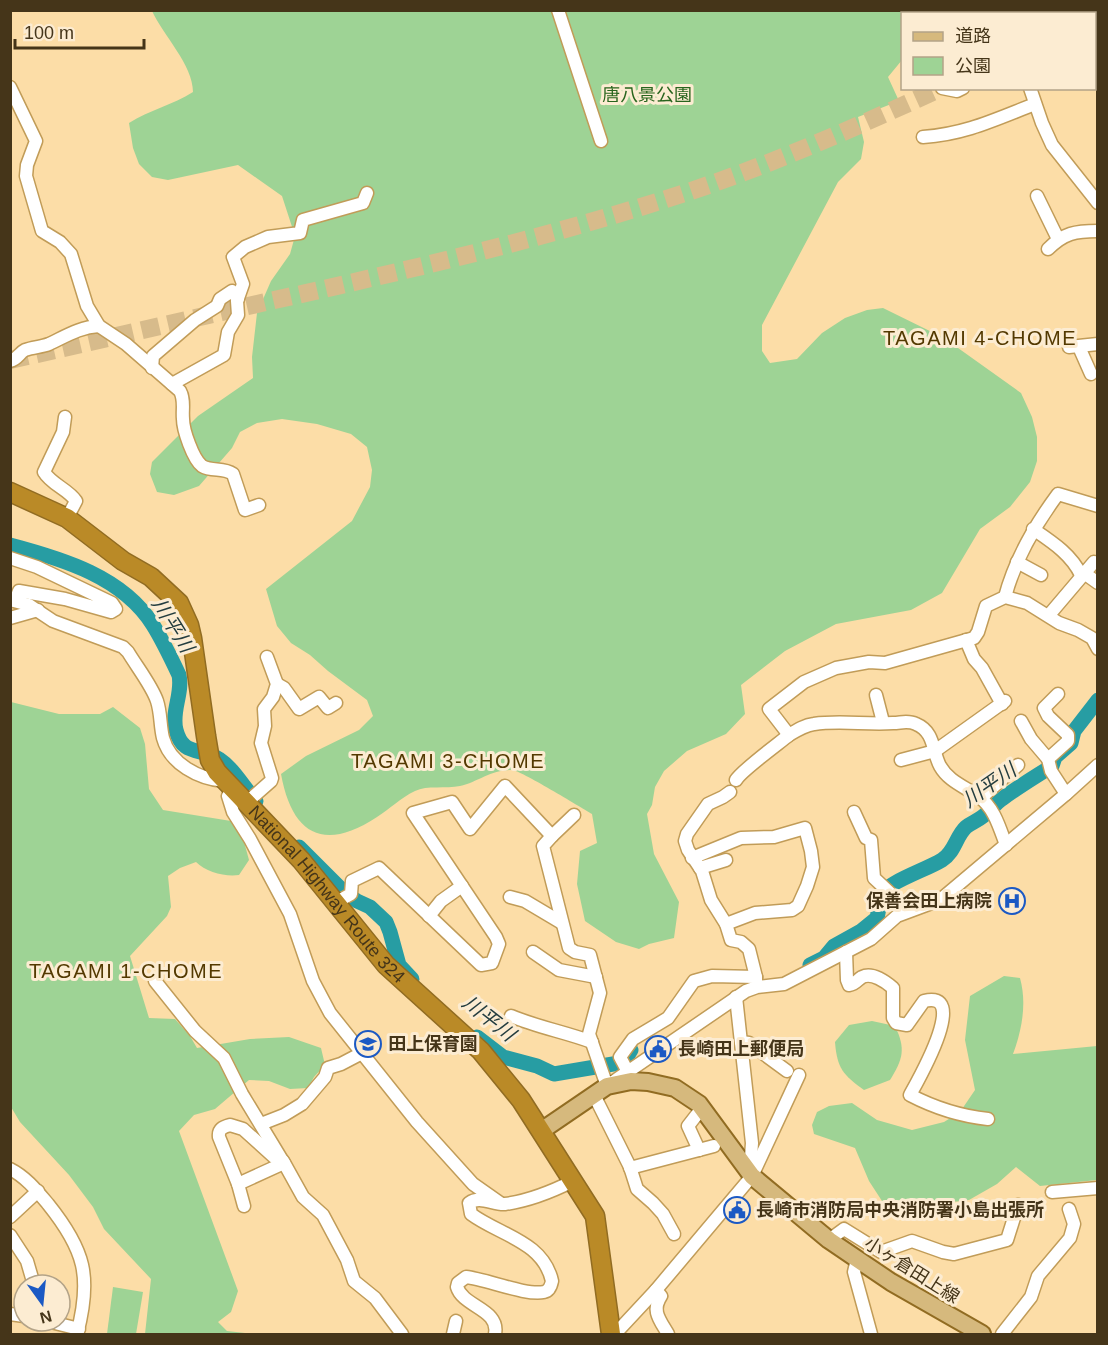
<svg xmlns="http://www.w3.org/2000/svg" width="1108" height="1345" font-family="Helvetica,'Noto Sans JP',sans-serif">
  <style>
    .green { fill: #9ed395 }
    .lines { fill: none; stroke-linecap: round; stroke-linejoin: round }
    .river { stroke: #279da3; stroke-width: 15 }
    .highway-tunnel { stroke: #d7bb8b; stroke-width: 18; stroke-dasharray: 18 9; stroke-linecap: butt }
    .minor-casing { stroke: #c19c58; stroke-width: 15 }
    .major-casing { stroke: #916c22; stroke-width: 20 }
    .highway-casing { stroke: #916c22; stroke-width: 21 }
    .minor { stroke: #fff; stroke-width: 12 }
    .major { stroke: #d6b97d; stroke-width: 16 }
    .highway { stroke: #ba8a27; stroke-width: 18 }
    .labels { text-anchor: middle; dominant-baseline: central; stroke-width: 6; stroke-linejoin: round; paint-order: stroke }
    .park-label { font-size: 18px; fill: #28651d; stroke: #fcecd2 }
    .street-label { font-size: 18px; fill: #453519; stroke: #fcecd2 }
    .poi-label { font-size: 18px; font-weight: bold; fill: #453519; stroke: #fcecd2; text-anchor: start }
    .neighbourhood-label { font-size: 20px; letter-spacing: 1.5px; fill: #533900; stroke: #fcecd2 }
    .water-label { font-size: 20px; font-style: italic; fill: #243d3f; stroke: #fcecd2 }
  </style>
  <rect width="100%" height="100%" fill="#fcdda7"/>
  <g class="green">
    <path d="M152,11H910L911,13L902,14V60L888,77L899,101L858,117L864,142L861,159L838,182L762,325V351L770,363L797,359L822,333L845,318L867,310L883,308L944,338L1021,393L1032,417L1037,437V461L1030,482L1010,507L980,529L942,593L911,610L836,624L785,651L741,685L745,714L726,734L687,751L664,771L655,787L652,805L647,814L654,854L679,902L674,938L649,944L639,949L616,942L585,921L577,884L580,851L597,843L592,814C580,807 520,770 512,770C492,769 478,782 460,786C446,789 427,785 415,791C400,798 390,809 377,817C324,852 292,835 281,774L306,756L359,730L373,716L367,700L328,671L310,655L291,643L277,626L266,589L352,521L370,487L372,470L367,447L351,434L317,424L282,419L257,423L240,432L232,448L199,486L174,495L157,492L150,474L152,462L198,416L253,378L252,357L257,313L271,281L290,254L295,236L282,196L238,165L168,180L152,177L139,164L133,148L129,123C149,110 173,105 193,92C193,65 163,35 152,11Z"/>
    <path d="M11,702L59,714H100L113,707L140,728L145,744L149,789L163,810L231,821L243,838L249,860L239,875C225,877 206,872 196,862L180,868L168,876L171,907L167,916L130,956L149,1018L175,1019L190,1036L197,1048L250,1039L289,1037L321,1048L325,1065L314,1077L308,1088L290,1089L269,1081L249,1080L215,1109L194,1115L179,1131L238,1291L231,1312L218,1322L227,1331L254,1334H145L151,1279L104,1229L93,1207L69,1175L20,1122L11,1107Z"/>
    <path d="M1004,976L1020,978C1027,1003 1022,1030 1013,1054L1097,1046V1180L1040,1186L1016,1167L997,1184L969,1200L904,1208L882,1201L869,1181L855,1148L814,1134L812,1125L817,1112L829,1106L852,1103L877,1120L912,1130L944,1122L960,1112L975,1090L965,1040L970,996Z"/>
    <path d="M872,1021L895,1026C906,1049 903,1059 890,1080L864,1090C843,1075 837,1068 835,1042L849,1025Z"/>
    <path d="M113,1287L143,1292L136,1334H107Z"/>
  </g>
  <g class="lines">
    <g class="river">
      <path d="M10,545C63,559 123,577 153,625C163,641 171,658 179,675C183,694 171,711 176,730C183,757 200,747 219,759C234,769 244,788 256,801"/>
      <path d="M299,847L343,891L357,901L370,907L386,922L390,932L399,965L412,979"/>
      <path d="M810,965L824,958L834,946L861,931L877,918L879,908L876,899C886,882 924,871 942,860C955,852 956,836 966,827C971,823 977,821 982,817C989,812 995,804 1002,799C1018,787 1035,777 1052,766L1055,757L1071,743L1074,731L1098,700"/>
      <path d="M477,1037L503,1057L537,1066L554,1074L619,1063L625,1060L631,1050"/>
    </g>
    <path class="highway-tunnel" d="M10,360C109,338 207,315 306,293C434,264 563,233 688,192C775,163 859,126 941,88"/>
    <defs>
      <g id="minor">
        <path d="M558,10L601,141"/>
        <path d="M967,10L971,14"/>
        <path d="M1013,10L1015,14"/>
        <path d="M1042,14L1047,10"/>
        <path d="M1094,17L1098,13"/>
        <path d="M10,87L36,141L27,165L26,176L42,231L60,242L71,254L87,306L99,326L126,344L180,391C185,400 182,409 183,419C183,430 193,459 202,466C212,472 223,467 233,474L245,510L259,505"/>
        <path d="M942,88L957,91L963,88"/>
        <path d="M1030,88L1042,123L1052,145L1098,203"/>
        <path d="M923,137C966,134 996,119 1035,104"/>
        <path d="M1037,196L1058,239"/>
        <path d="M1048,249C1064,233 1075,231 1098,231"/>
        <path d="M1069,347L1098,344"/>
        <path d="M1079,347L1091,374"/>
        <path d="M10,361C18,359 19,353 25,350C33,347 42,347 49,344C66,336 80,327 99,326"/>
        <path d="M152,368L153,356L195,320L217,306L220,299L232,291L238,299"/>
        <path d="M172,384L224,355L228,332L238,315L237,301L243,284L233,257L245,247L268,237L300,233L303,220L363,203L367,193"/>
        <path d="M65,417L63,432L44,472C52,485 68,489 76,501L67,518"/>
        <path d="M1033,529C1052,542 1071,554 1081,575"/>
        <path d="M10,558L37,567L112,603L116,609L111,612L65,599L19,591L15,601"/>
        <path d="M1017,562L1041,575"/>
        <path d="M1084,573L1098,583"/>
        <path d="M1005,597C1015,559 1035,525 1058,494L1098,506"/>
        <path d="M10,600L29,605L53,621L123,647L128,652C137,667 152,686 157,701C161,713 160,726 163,738C170,764 199,779 224,781"/>
        <path d="M1049,615L1094,562"/>
        <path d="M10,618L38,610"/>
        <path d="M966,640L974,659L982,668L1002,704"/>
        <path d="M277,684L284,688L299,709L319,697L328,708L336,703"/>
        <path d="M876,695L883,722"/>
        <path d="M1021,721L1031,739L1048,759L1051,771L1066,794"/>
        <path d="M1048,759L1068,741V735L1048,716L1044,708L1058,694"/>
        <path d="M901,760L935,751L1005,701"/>
        <path d="M736,780C741,771 778,744 789,735"/>
        <path d="M233,790L228,796L233,812L250,839L290,914L313,981L330,1013L417,1122L473,1184L500,1203"/>
        <path d="M730,792L723,797L708,804L687,834L685,841L688,850L702,871L711,900L726,924L731,940L741,942L749,949L756,977"/>
        <path d="M981,798L1018,765"/>
        <path d="M246,803L271,781L272,778L261,743L265,726L264,709L273,697L277,684L267,657"/>
        <path d="M854,812L866,838L871,840L874,878L890,893L902,913"/>
        <path d="M552,836L543,846L569,948L575,952L590,955L600,993L589,1034L607,1086L746,991L757,987L784,984L871,939L897,916L940,900L1066,794L1098,765"/>
        <path d="M1006,845C1000,829 994,807 979,797C966,787 949,782 940,766C932,751 935,732 916,724C908,720 901,723 893,723C867,725 840,720 814,724C805,725 797,730 789,735L769,709L804,682L836,668L869,662L885,663L974,638L978,632L986,606L1005,597L1027,603L1059,623L1078,630L1092,638L1098,649"/>
        <path d="M692,858L741,838L774,837L805,828L811,851L813,867L807,886L798,906L792,910L755,913L726,924"/>
        <path d="M700,868L726,860"/>
        <path d="M510,897L525,901L562,923"/>
        <path d="M335,903L351,894L352,881L379,868L481,965L492,963L499,944L496,937L413,813L452,802L470,829L505,786L552,836L574,815"/>
        <path d="M429,916L441,901L462,886"/>
        <path d="M533,952L559,970L596,977"/>
        <path d="M846,952L847,980L849,985C856,984 857,980 862,977C872,972 886,982 893,988V1018L896,1023L907,1025L924,1001C971,989 917,1082 910,1095C935,1108 960,1116 988,1119"/>
        <path d="M155,981L195,1031L224,1058L242,1094L282,1160"/>
        <path d="M736,997L752,1143L751,1157L746,1167"/>
        <path d="M511,1016C537,1027 565,1032 592,1042"/>
        <path d="M741,1042L749,1043L787,1071"/>
        <path d="M628,1072L620,1057L633,1039L668,1018L694,981L712,976L756,977V983"/>
        <path d="M594,1095L630,1167L637,1189L653,1203L663,1214L674,1234"/>
        <path d="M261,1124L284,1115L302,1104L325,1077L328,1068L341,1064L362,1053"/>
        <path d="M699,1150L688,1126L702,1108"/>
        <path d="M630,1168L714,1146"/>
        <path d="M10,1169C26,1177 37,1191 48,1204C85,1250 92,1277 77,1334"/>
        <path d="M238,1184L284,1163"/>
        <path d="M1052,1192L1098,1188"/>
        <path d="M244,1206L238,1184L219,1137C218,1129 223,1127 230,1125L243,1129L274,1157L283,1161L303,1197L323,1215L347,1260L354,1281L375,1298L402,1334"/>
        <path d="M10,1217L38,1191"/>
        <path d="M10,1235L27,1261L34,1285"/>
        <path d="M829,1240L844,1229L881,1252L912,1241L943,1252L954,1254L1007,1240L1018,1205"/>
        <path d="M857,1259L854,1272L871,1334"/>
        <path d="M656,1290L661,1296C651,1311 660,1320 668,1334"/>
        <path d="M10,1314L24,1316"/>
        <path d="M47,1321L79,1329"/>
        <path d="M453,1334L456,1321"/>
        <path d="M495,1334C500,1309 463,1307 457,1287L458,1283L466,1277C486,1279 526,1296 544,1292C549,1291 551,1286 552,1281C543,1241 499,1235 471,1214L469,1203C480,1195 493,1205 505,1204C528,1201 553,1191 573,1181"/>
        <path d="M615,1334L656,1290L752,1176L799,1075"/>
        <path d="M1002,1334L1031,1297L1038,1276L1070,1238L1074,1224L1069,1209"/>
      </g>
      <path id="major" d="M541,1131L607,1086L631,1081L648,1082L675,1088L699,1104L752,1176L829,1240L891,1282L982,1334"/>
      <g id="highway">
        <path id="s1" d="M10,492L67,518L123,561L151,577L179,603L189,625L192,638L206,736L210,760L217,772L301,860L386,965L481,1051L521,1100L595,1216L611,1334"/>
      </g>
    </defs>
    <use href="#minor" class="minor-casing"/>
    <use href="#major" class="major-casing"/>
    <use href="#highway" class="highway-casing"/>
    <use href="#minor" class="minor"/>
    <use href="#major" class="major"/>
    <use href="#highway" class="highway"/>
  </g>
  <defs>
    <symbol id="hospital-ring" viewBox="-11 -11 22 22"><circle r="9.5" fill="#fcecd2" stroke="#1b59c4" stroke-width="1.5"/><path d="M-5-5h3v3.5h4V-5h3V5h-3V1.5h-4V5h-3Z" fill="#1b59c4"/></symbol>
    <symbol id="school-ring" viewBox="-11 -11 22 22"><circle r="9.5" fill="#fcecd2" stroke="#1b59c4" stroke-width="1.5"/><path d="M0-5L7-2L0 1L-7-2ZM-4 1L0 2.5L4 1V4Q0 6-4 4Z" fill="#1b59c4"/></symbol>
    <symbol id="civic-ring" viewBox="-11 -11 22 22"><circle r="9.5" fill="#fcecd2" stroke="#1b59c4" stroke-width="1.5"/><path d="M-.6-6.5H3V-4.5H.6V-3L4-1V1h2V6H-6V1h2V-1L-.6-3ZM-1.2 2.5V6h2.4V2.5Z" fill="#1b59c4"/></symbol>
  </defs>
  <g fill-rule="evenodd">
    <use href="#hospital-ring" x="997" y="886" width="30" height="30"/>
    <use href="#school-ring" x="353" y="1029" width="30" height="30"/>
    <use href="#civic-ring" x="643" y="1034" width="30" height="30"/>
    <use href="#civic-ring" x="722" y="1195" width="30" height="30"/>
  </g>
  <g class="labels">
    <g class="park-label">
      <text x="647" y="95">唐八景公園</text>
    </g>
    <g class="street-label">
      <text stroke="none"><textPath href="#s1" startOffset="543">National Highway Route 324</textPath></text>
      <text transform="translate(912 1270) rotate(32)">小ヶ倉田上線</text>
    </g>
    <g class="poi-label">
      <text x="992" y="901" text-anchor="end">保善会田上病院</text>
      <text x="388" y="1044">田上保育園</text>
      <text x="678" y="1049">長崎田上郵便局</text>
      <text x="756" y="1210">長崎市消防局中央消防署小島出張所</text>
    </g>
    <g class="neighbourhood-label">
      <text x="980" y="338">TAGAMI 4-CHOME</text>
      <text x="448" y="761">TAGAMI 3-CHOME</text>
      <text x="126" y="971">TAGAMI 1-CHOME</text>
    </g>
    <g class="water-label">
      <text transform="translate(173 625) rotate(58)">川平川</text>
      <text transform="translate(989 785) rotate(-35)">川平川</text>
      <text transform="translate(489 1018) rotate(38)">川平川</text>
    </g>
  </g>
  <rect width="1108" height="1345" fill="none" stroke="#453519" stroke-width="24"/>
  <rect x="901" y="12" width="195" height="78" fill="#fcecd2" stroke="#b3a388" stroke-width="1.5"/>
  <rect x="913" y="32" width="30" height="9" fill="#d6b97d" stroke="#b3a388" stroke-width="1.5"/>
  <text x="955" y="42" font-size="18" fill="#453519">道路</text>
  <rect x="913" y="57" width="30" height="18" fill="#9ed395" stroke="#b3a388" stroke-width="1.5"/>
  <text x="955" y="72" font-size="18" fill="#453519">公園</text>
  <g transform="translate(42 1303) rotate(165)"><circle r="28" fill="#fcecd2" stroke="#b3a388" stroke-width="1.5"/>
  <path d="M0-4.5L10 22L0 15L-10 22Z" fill="#1b59c4"/>
  <text y="-9" font-size="16" font-weight="bold" text-anchor="middle" fill="#453519">N</text>
  </g>
  <path d="M15 39v9h129v-9" fill="none" stroke="#453519" stroke-width="3"/>
  <text x="24" y="39" font-size="18" fill="#453519" stroke="#fcecd2" stroke-width="4.5" paint-order="stroke">100 m</text>
</svg>
